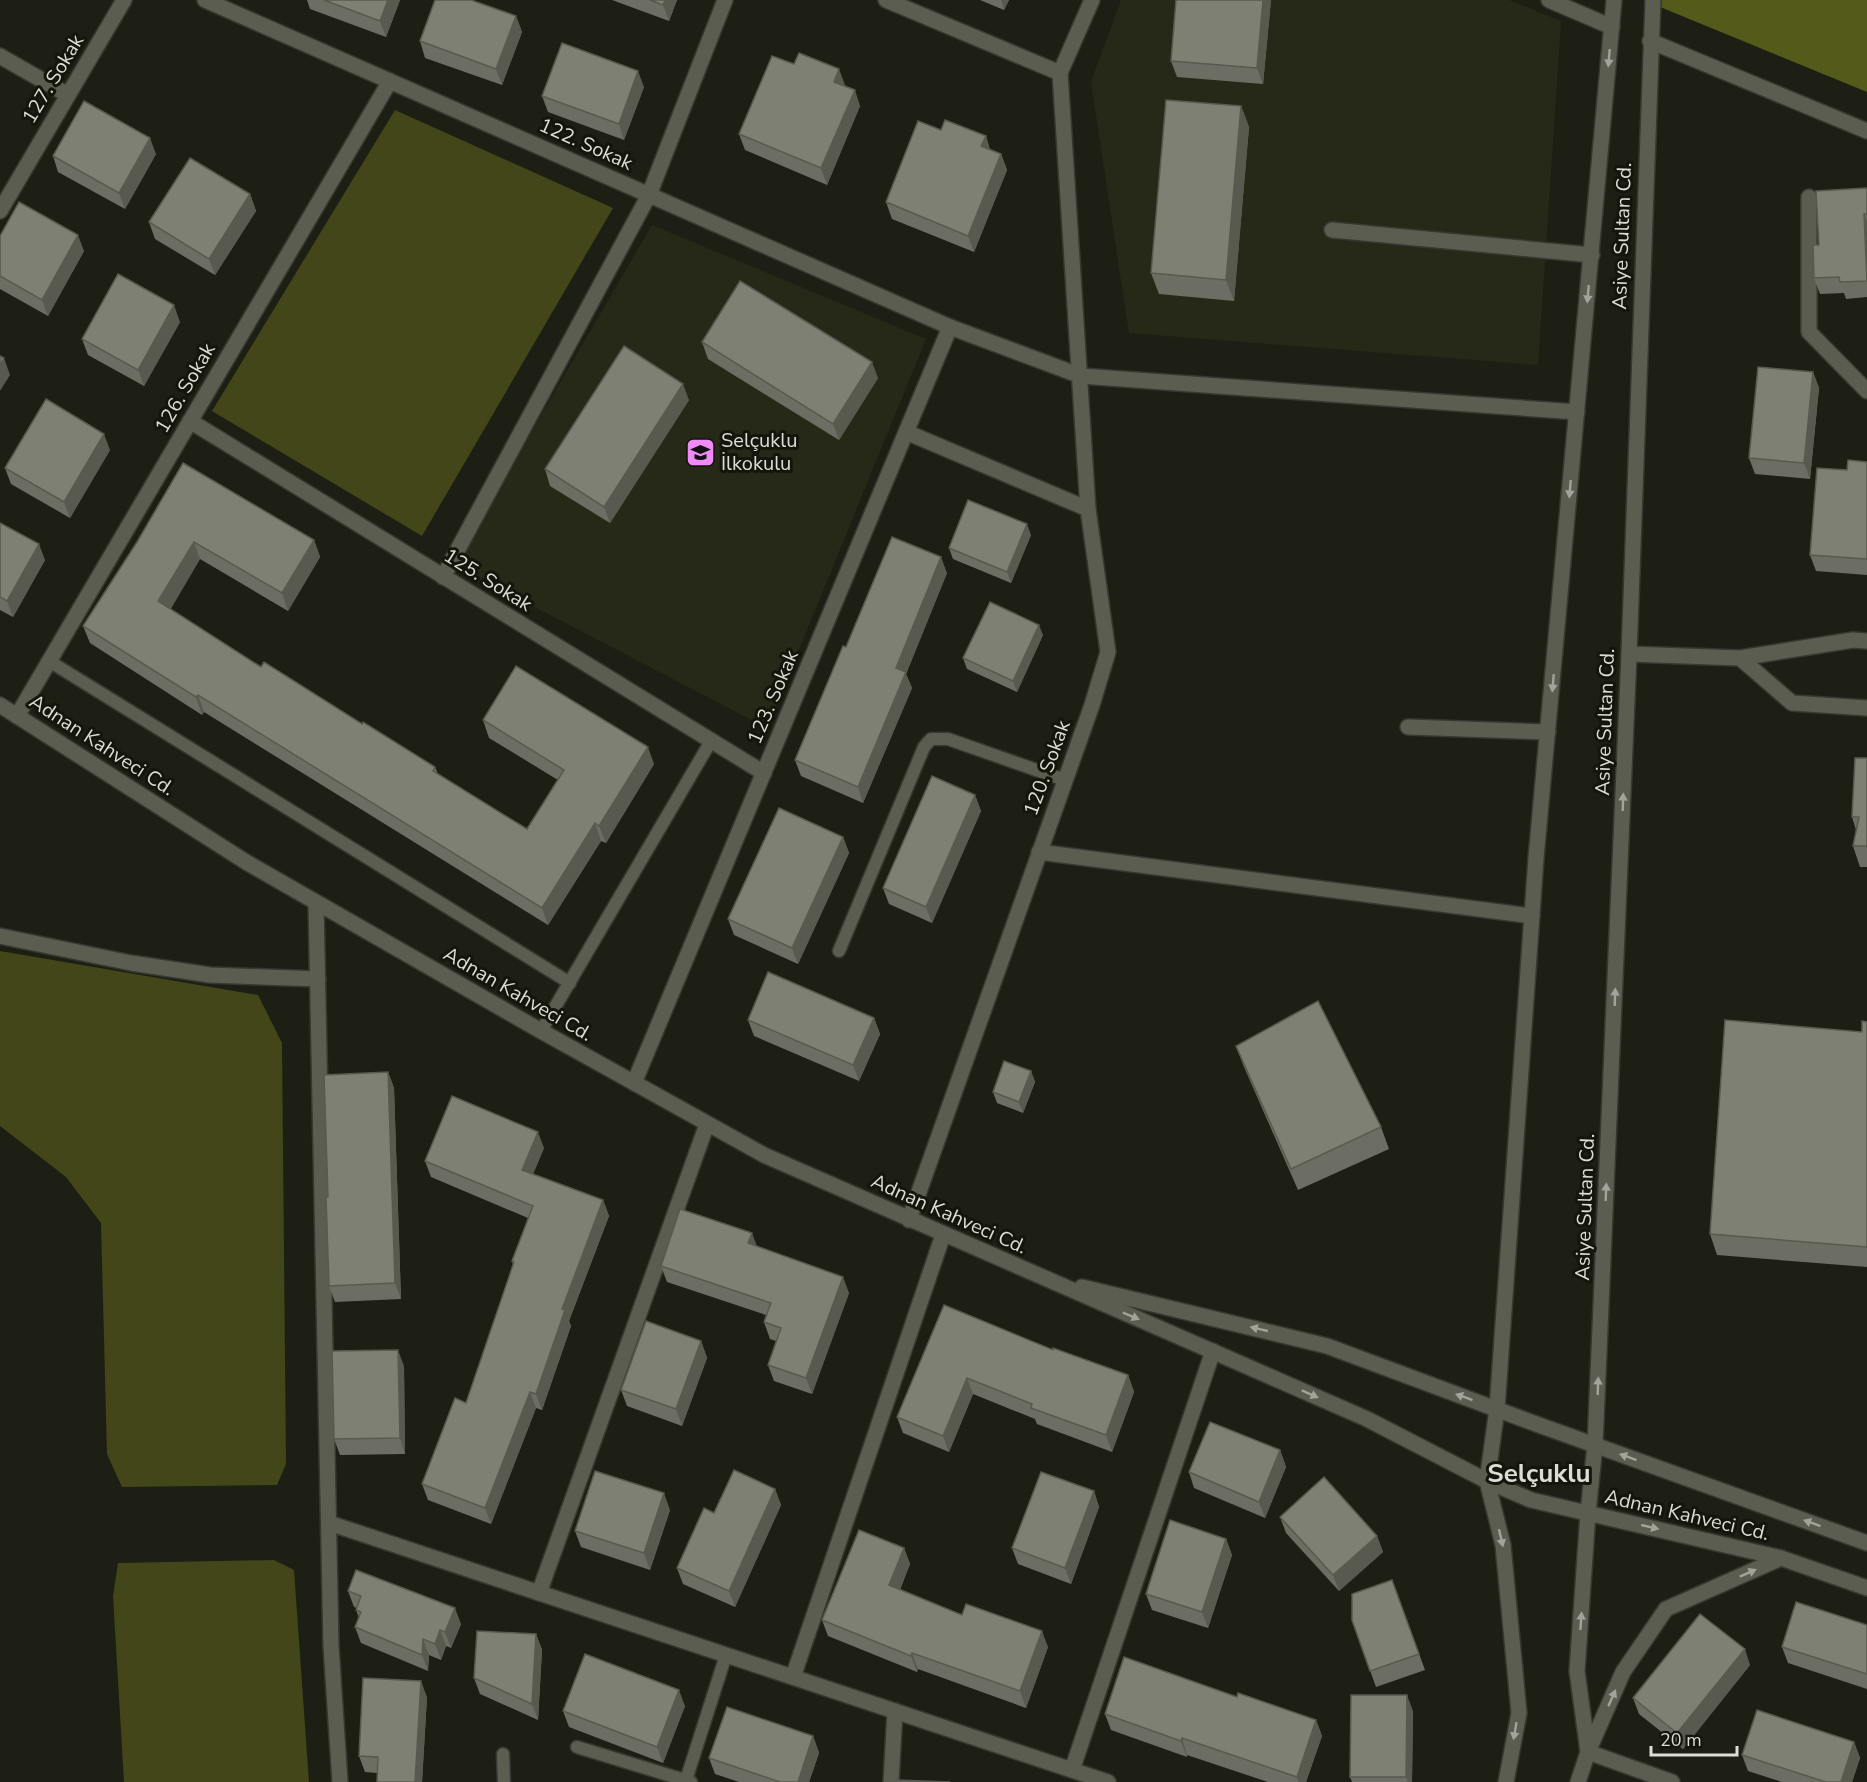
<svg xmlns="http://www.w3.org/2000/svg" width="1867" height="1782" font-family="'Nunito Sans',sans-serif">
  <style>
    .built { fill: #272918 }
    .green { fill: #424618 }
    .water { fill: #545a19 }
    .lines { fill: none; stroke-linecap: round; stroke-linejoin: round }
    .lane-casing { stroke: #373831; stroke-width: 15 }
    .street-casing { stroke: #373831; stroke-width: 18 }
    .secondary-casing { stroke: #373831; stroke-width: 18 }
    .lane { stroke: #5b5d51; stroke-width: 12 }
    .street { stroke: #5b5d51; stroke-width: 15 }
    .secondary { stroke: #5b5d51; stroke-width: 15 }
    .wall { fill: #6c6e63 }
    .shaded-wall { fill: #585a50 }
    .building { fill: #7e8073; stroke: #585a50; stroke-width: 1.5 }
    .oneway { fill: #a2a39a }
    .labels { text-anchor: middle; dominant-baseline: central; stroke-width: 6; stroke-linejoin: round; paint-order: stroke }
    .street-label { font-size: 20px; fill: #dcddd6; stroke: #14160b }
    .poi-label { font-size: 20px; fill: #dcddd6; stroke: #14160b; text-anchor: start }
    .district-label { font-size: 26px; font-weight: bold; fill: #dcddd6; stroke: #14160b }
  </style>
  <rect width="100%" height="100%" fill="#1d1f14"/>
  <g class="built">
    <path d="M1121,0H1509L1561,21L1538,365L1129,333L1091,82Z"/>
    <path d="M652,225L926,339L767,728L454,565Z"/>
  </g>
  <g class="green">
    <path d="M395,110L613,208L422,536L212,411Z"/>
    <path d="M0,951L258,995L282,1043L286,1464L277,1485L122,1487L107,1454L101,1223L66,1177L0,1126Z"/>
    <path d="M274,1560L294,1570L309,1782H124L113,1596L118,1563Z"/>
  </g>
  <path class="water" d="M1643,0H1867V92Z"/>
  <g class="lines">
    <defs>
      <g id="lane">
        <path d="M49,661L570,983"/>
        <path d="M839,951L924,747L931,739H948L1065,780"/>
        <path d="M541,1031L711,741"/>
        <path d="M577,1747L691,1782"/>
        <path d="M503,1754L504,1782"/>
        <path d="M686,1780L726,1655"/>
      </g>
      <g id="street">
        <path d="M205,0L950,327L1081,376L1577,412"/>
        <path d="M886,0L1060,73L1088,509"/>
        <path d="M1549,0L1612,27"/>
        <path d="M1650,41L1867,131"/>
        <path d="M0,56L68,95"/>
        <path d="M1060,73L1092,0"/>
        <path d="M1809,197V332L1867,391"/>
        <path d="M0,211L124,0"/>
        <path d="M1332,230L1592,255"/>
        <path d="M190,421L764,773"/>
        <path d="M906,432L1088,509L1108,652L1092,705L909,1220"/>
        <path d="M443,577L649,195L725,0"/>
        <path d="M1629,654L1740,658L1853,640L1867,641"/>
        <path d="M1740,658L1792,703L1867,708"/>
        <path d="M17,716L390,81"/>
        <path d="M1408,727L1548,732"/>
        <path d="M1039,852L1532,916"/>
        <path d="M316,903L331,1646L340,1782"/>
        <path d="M0,936L131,963L210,975L318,979"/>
        <path d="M634,1083L950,327"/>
        <path d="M329,1523L1108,1782"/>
        <path d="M539,1593L707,1124"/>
        <path d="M793,1677L943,1235"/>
        <path d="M1588,1752L1672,1782"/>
        <path d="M1072,1770L1213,1351"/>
        <path d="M891,1782L895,1711"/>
      </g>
      <g id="secondary">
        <path d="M0,705L246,862L541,1031L764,1155L1367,1419L1487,1481L1531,1500L1781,1558L1867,1588"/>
        <path d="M1082,1287L1327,1346L1539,1425L1867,1543"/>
        <path d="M1588,1752L1623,1672L1666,1609L1781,1558"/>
        <path d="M1506,1782L1519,1713L1503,1545L1487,1481L1497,1409L1536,858L1614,0"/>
        <path d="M1578,1782L1588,1752L1577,1671L1588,1513L1595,1445L1629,654L1653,0"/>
      </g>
    </defs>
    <use href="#lane" class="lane-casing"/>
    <use href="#street" class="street-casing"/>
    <use href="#secondary" class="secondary-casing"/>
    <use href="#lane" class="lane"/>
    <use href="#street" class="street"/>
    <use href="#secondary" class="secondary"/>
  </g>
  <g class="wall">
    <path d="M307,0H400L386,37L310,9Z"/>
    <path d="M612,0H677L669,21Z"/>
    <path d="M980,0H1009L1004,10Z"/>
    <path d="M1176,0H1271L1263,84L1177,77L1171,61Z"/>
    <path d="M516,16L522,32L502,85L425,58L420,41Z"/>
    <path d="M845,85L860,106L827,185L745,150L739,134Z"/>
    <path d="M644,87L624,140L548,112L542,96Z"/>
    <path d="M1241,106L1249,127L1234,301L1159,294L1151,273Z"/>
    <path d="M941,130L986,136L990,150L1001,154L1007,170L974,252L892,219L886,202Z"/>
    <path d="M156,154L125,209L58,172L53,156Z"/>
    <path d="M1867,188V297L1846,299L1844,293L1820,294L1814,278L1819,245Z"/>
    <path d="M250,194L256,211L215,275L155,239L149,222Z"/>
    <path d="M0,236L84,251L48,316L0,289Z"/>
    <path d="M180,322L144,386L88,355L82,339Z"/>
    <path d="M702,342L878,378L839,440L708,359Z"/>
    <path d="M1813,372L1819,388L1810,479L1755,474L1749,458Z"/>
    <path d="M689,400L610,523L550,486L545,469Z"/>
    <path d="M110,450L70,518L11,484L5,468Z"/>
    <path d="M1867,462V575L1816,571L1810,555L1847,470Z"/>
    <path d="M0,523L45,560L13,617L0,610Z"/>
    <path d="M1031,535L1011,583L953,559L949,548Z"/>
    <path d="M314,540L320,557L288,611L200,559L170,609L261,667L362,724L435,767L438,774L527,829L558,780L489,738L483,720L654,764L606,843L601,841L548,925L204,712L202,715L90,643L83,626L137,542Z"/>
    <path d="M947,573L906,674L912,688L863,803L801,776L795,760L846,647Z"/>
    <path d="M1043,635L1017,692L967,669L963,658Z"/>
    <path d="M1867,758V867H1860L1853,846L1856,830L1852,817Z"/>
    <path d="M975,795L981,811L932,923L889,904L883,888Z"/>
    <path d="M843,837L849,853L798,964L734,935L728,919Z"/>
    <path d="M874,1018L880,1034L859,1081L754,1036L748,1020Z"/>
    <path d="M1867,1022V1267L1717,1255L1710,1234L1862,1032Z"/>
    <path d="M1236,1046L1381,1127L1389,1149L1298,1190L1244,1067Z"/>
    <path d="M1031,1071L1035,1082L1023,1113L997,1103L993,1092Z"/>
    <path d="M388,1072L394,1088L401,1299L335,1302L329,1286L328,1197Z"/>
    <path d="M544,1148L533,1174L603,1200L609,1216L569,1321L571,1326L542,1410L536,1408L491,1524L428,1500L422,1484L466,1403L513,1265L512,1261L528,1218L431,1177L425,1161Z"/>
    <path d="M756,1246L849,1293L812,1394L774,1381L768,1365L776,1341L770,1339L764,1322L766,1315L667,1282L661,1266Z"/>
    <path d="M944,1305L1053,1350L1128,1375L1134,1392L1112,1452L1037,1424L1035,1419L973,1394L949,1452L903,1433L897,1417Z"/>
    <path d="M701,1341L707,1358L682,1426L627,1406L621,1390Z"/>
    <path d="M404,1366L405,1454L340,1455L334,1439Z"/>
    <path d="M1280,1450L1286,1467L1265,1518L1194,1488L1189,1472Z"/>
    <path d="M775,1489L781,1505L735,1607L683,1584L677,1568L714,1513Z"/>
    <path d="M1094,1491L1099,1507L1071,1584L1018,1564L1012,1548Z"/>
    <path d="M670,1510L650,1570L581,1547L575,1531Z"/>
    <path d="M1280,1517L1377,1536L1383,1552L1339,1591L1286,1533Z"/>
    <path d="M1226,1539L1232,1555L1208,1628L1152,1610L1146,1594Z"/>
    <path d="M904,1548L910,1564L900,1590L962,1615L1048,1647L1026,1708L918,1669L917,1672L828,1636L822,1620Z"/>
    <path d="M1392,1580L1425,1670L1376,1687L1352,1620Z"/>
    <path d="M348,1591L461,1624L451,1648L446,1646L441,1660L429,1655L428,1671L361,1643L355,1627L359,1618L356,1610L357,1608L354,1607Z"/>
    <path d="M1867,1625V1689L1788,1663L1782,1647Z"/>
    <path d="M536,1634L542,1650L538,1720L480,1694L474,1678Z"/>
    <path d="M1750,1665L1683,1749L1639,1714L1633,1698Z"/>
    <path d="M427,1697L422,1782H377V1773L365,1772L359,1756Z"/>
    <path d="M685,1706L663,1763L569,1727L563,1711Z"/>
    <path d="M1413,1711L1412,1782H1352L1350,1777Z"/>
    <path d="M1105,1714L1316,1720L1322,1736L1306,1782H1268L1187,1755V1757L1111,1730Z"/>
    <path d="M813,1736L819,1753L809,1782H739L715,1774L709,1758Z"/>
    <path d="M1854,1742L1860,1758L1852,1782H1782L1748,1771L1742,1755Z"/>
  </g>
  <g class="shaded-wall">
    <path d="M388,0H400L386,37L380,21Z"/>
    <path d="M665,0H677L669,21L663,5Z"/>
    <path d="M1001,0H1009L1004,10Z"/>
    <path d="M1263,0H1271L1263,84L1257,68Z"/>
    <path d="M516,16L522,32L502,85L496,69Z"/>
    <path d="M839,69L845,85L840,98L834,82Z"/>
    <path d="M638,71L644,87L624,140L619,124Z"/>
    <path d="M855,90L860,106L827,185L821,168Z"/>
    <path d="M1241,106L1249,127L1234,301L1226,280Z"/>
    <path d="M986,136L991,153L981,146Z"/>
    <path d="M150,138L156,154L125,209L119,193Z"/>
    <path d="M1001,154L1007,170L974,252L968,236Z"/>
    <path d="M250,194L256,211L215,275L209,259Z"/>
    <path d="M1864,214L1867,221V282V281Z"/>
    <path d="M78,235L84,251L48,316L42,300Z"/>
    <path d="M174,305L180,322L144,386L138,370Z"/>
    <path d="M4,358L10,375L0,391V365Z"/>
    <path d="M872,362L878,378L839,440L833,424Z"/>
    <path d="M1813,372L1819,388L1810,479L1804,463Z"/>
    <path d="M683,384L689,400L610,523L604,507Z"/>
    <path d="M104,434L110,450L70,518L64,502Z"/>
    <path d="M1027,524L1031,535L1011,583L1007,572Z"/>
    <path d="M314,540L320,557L288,611L282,593Z"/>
    <path d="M194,542L200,559L165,619L158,601Z"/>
    <path d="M39,544L45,560L13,617L7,601Z"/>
    <path d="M941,557L947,573L906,674L912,688L863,803L858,787L896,668Z"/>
    <path d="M1039,625L1043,635L1017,692L1013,681Z"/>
    <path d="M198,695L204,712L202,715L196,697Z"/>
    <path d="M648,747L654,764L606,843L599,826Z"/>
    <path d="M975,795L981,811L932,923L926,907Z"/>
    <path d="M595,823L601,841L548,925L542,908Z"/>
    <path d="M843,837L849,853L798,964L792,948Z"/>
    <path d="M874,1018L880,1034L859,1081L853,1065Z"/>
    <path d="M1031,1071L1035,1082L1023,1113L1019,1102Z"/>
    <path d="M388,1072L394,1088L401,1299L395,1283Z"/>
    <path d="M538,1132L544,1148L528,1186L522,1170Z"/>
    <path d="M603,1200L609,1216L569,1321L571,1326L542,1410L536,1394L562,1309Z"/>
    <path d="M752,1233L758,1249L748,1243Z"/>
    <path d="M843,1277L849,1293L812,1394L806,1378Z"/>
    <path d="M701,1341L707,1358L682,1426L676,1409Z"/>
    <path d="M398,1350L404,1366L405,1454L400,1438Z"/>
    <path d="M1128,1375L1134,1392L1112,1452L1106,1435Z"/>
    <path d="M967,1378L973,1394L949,1452L943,1436Z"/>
    <path d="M530,1392L536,1408L491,1524L485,1508Z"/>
    <path d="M1280,1450L1286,1467L1265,1518L1259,1502Z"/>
    <path d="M775,1489L781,1505L735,1607L729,1591Z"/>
    <path d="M1094,1491L1099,1507L1071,1584L1065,1568Z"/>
    <path d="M664,1493L670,1510L650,1570L644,1553Z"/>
    <path d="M1377,1536L1383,1552L1339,1591L1333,1575Z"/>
    <path d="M1226,1539L1232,1555L1208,1628L1202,1612Z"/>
    <path d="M904,1548L910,1564L895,1601L889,1585Z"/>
    <path d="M455,1608L461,1624L451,1648L445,1632Z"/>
    <path d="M440,1630L446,1646L441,1660L435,1644Z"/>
    <path d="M1042,1631L1048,1647L1026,1708L1020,1691Z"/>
    <path d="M536,1634L542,1650L538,1720L532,1704Z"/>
    <path d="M423,1639L429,1655L428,1671L422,1655Z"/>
    <path d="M1745,1649L1750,1665L1683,1749L1677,1733Z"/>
    <path d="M912,1653L918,1669L917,1672L911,1656Z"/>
    <path d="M421,1681L427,1697L422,1782H415Z"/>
    <path d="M679,1690L685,1706L663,1763L657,1747Z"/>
    <path d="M1407,1695L1413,1711L1412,1782H1408L1406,1777Z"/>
    <path d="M1316,1720L1322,1736L1306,1782H1298L1297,1777Z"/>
    <path d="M813,1736L819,1753L809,1782H798Z"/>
    <path d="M1182,1738L1187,1755V1757L1181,1741Z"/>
    <path d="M1854,1742L1860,1758L1852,1782H1841Z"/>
  </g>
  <g class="building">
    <path d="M324,0H388L380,21Z"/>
    <path d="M435,0H471L516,16L496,69L420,41Z"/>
    <path d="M650,0H665L663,5Z"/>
    <path d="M1176,0H1263L1257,68L1171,61Z"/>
    <path d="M562,43L638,71L619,124L542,96Z"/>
    <path d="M799,53L839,69L834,82L855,90L821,168L739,134L772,56L794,64Z"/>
    <path d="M1166,100L1241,106L1226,280L1151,273Z"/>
    <path d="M84,101L150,138L119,193L53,156Z"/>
    <path d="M945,120L986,136L981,146L1001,154L968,236L886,202L918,121L941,130Z"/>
    <path d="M190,158L250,194L209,259L149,222Z"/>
    <path d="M1867,188V214H1864L1867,281L1840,282L1839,277L1814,278L1813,245H1819L1816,191Z"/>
    <path d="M19,202L78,235L42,300L0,276V236Z"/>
    <path d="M118,274L174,305L138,370L82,339Z"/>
    <path d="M740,281L872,362L833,424L702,342Z"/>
    <path d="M624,346L683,384L604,507L545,469Z"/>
    <path d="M0,356L4,358L0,365Z"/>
    <path d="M1758,367L1813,372L1804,463L1749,458Z"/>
    <path d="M46,399L104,434L64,502L5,468Z"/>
    <path d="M1848,460L1867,462V559L1810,555L1817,468L1847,470Z"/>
    <path d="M183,463L314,540L282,593L194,542L158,601L261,667L264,662L362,724L363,722L435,767L433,771L527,829L564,770L483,720L516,666L648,747L599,826L595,823L542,908L198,695L196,697L83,626L137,542Z"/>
    <path d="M968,500L1027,524L1007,572L949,548Z"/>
    <path d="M0,523L39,544L7,601L0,597Z"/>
    <path d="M892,537L941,557L896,668L906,672L858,787L795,760L843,646L846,647Z"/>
    <path d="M990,602L1039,625L1013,681L963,658Z"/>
    <path d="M1855,758H1867V848V846H1853L1859,817H1852Z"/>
    <path d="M932,776L975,795L926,907L883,888Z"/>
    <path d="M779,808L843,837L792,948L728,919Z"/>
    <path d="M768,972L874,1018L853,1065L748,1020Z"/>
    <path d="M1318,1001L1381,1127L1291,1169L1236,1046Z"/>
    <path d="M1725,1020L1862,1032V1021L1867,1022V1247L1710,1234Z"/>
    <path d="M1004,1061L1031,1071L1019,1102L993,1092Z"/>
    <path d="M388,1072L395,1283L329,1286L326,1197H328L324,1075Z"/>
    <path d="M452,1096L538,1132L522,1170L603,1200L562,1309L565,1310L536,1394L530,1392L485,1508L422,1484L455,1398L466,1403L514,1262L512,1261L533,1206L425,1161Z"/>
    <path d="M680,1209L752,1233L748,1243L843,1277L806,1378L768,1365L781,1328L764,1322L771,1303L661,1266Z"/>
    <path d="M944,1305L1053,1350V1348L1128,1375L1106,1435L1031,1408L1032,1404L967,1378L943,1436L897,1417Z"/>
    <path d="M646,1321L701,1341L676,1409L621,1390Z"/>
    <path d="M398,1350L400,1438L334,1439L332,1351Z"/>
    <path d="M1210,1422L1280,1450L1259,1502L1189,1472Z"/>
    <path d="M734,1470L775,1489L729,1591L677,1568L704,1508L714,1513Z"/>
    <path d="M595,1471L664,1493L644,1553L575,1531Z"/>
    <path d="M1041,1472L1094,1491L1065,1568L1012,1548Z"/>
    <path d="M1324,1477L1377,1536L1333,1575L1280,1517Z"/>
    <path d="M1170,1520L1226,1539L1202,1612L1146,1594Z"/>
    <path d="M859,1530L904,1548L889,1585L962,1615L966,1604L1042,1631L1020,1691L912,1653L911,1656L822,1620Z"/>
    <path d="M356,1570L455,1608L445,1632L440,1630L435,1644L423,1639L422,1655L355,1627L361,1612L356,1610L361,1596L348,1591Z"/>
    <path d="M1392,1580L1419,1654L1370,1671L1352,1620V1594Z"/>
    <path d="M1796,1602L1867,1625V1674L1782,1647Z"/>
    <path d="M1700,1614L1745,1649L1677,1733L1633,1698Z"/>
    <path d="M477,1631L536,1634L532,1704L474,1678Z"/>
    <path d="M585,1654L679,1690L657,1747L563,1711Z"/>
    <path d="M1124,1657L1237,1697L1238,1693L1316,1720L1297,1777L1182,1738L1181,1741L1105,1714Z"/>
    <path d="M363,1678L421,1681L415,1782H377L378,1757L359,1756Z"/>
    <path d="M1351,1695H1407L1406,1777H1350Z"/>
    <path d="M727,1707L813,1736L798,1782H780L709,1758Z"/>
    <path d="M1757,1710L1854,1742L1841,1782H1826L1742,1755Z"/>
    <path d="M896,1780L950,1782H896Z"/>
  </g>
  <defs><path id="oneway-solid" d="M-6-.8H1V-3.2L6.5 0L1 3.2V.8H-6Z" transform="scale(1.5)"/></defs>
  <g class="oneway">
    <use href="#oneway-solid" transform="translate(1609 58) rotate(95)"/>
    <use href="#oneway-solid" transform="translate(1588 294) rotate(95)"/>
    <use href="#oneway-solid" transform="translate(1570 489) rotate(95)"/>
    <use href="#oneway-solid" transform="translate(1553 683) rotate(95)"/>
    <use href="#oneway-solid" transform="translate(1623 802) rotate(-88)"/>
    <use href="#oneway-solid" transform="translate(1615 997) rotate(-88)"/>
    <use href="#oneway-solid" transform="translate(1606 1192) rotate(-88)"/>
    <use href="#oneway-solid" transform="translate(1131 1316) rotate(23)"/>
    <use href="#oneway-solid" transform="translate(1259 1329) rotate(-167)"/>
    <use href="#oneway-solid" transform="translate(1598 1386) rotate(-88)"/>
    <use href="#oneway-solid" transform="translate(1310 1394) rotate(24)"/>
    <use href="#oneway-solid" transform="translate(1464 1397) rotate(-160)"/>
    <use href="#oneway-solid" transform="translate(1628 1457) rotate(-160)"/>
    <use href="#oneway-solid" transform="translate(1812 1523) rotate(-160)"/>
    <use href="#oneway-solid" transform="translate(1650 1527) rotate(13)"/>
    <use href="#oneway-solid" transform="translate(1501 1538) rotate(77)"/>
    <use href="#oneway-solid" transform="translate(1748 1573) rotate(-24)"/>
    <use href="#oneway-solid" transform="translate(1581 1621) rotate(-86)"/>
    <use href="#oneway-solid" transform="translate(1612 1698) rotate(-66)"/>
    <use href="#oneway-solid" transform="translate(1515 1731) rotate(100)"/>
  </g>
  <defs>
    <symbol id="school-square" viewBox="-11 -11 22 22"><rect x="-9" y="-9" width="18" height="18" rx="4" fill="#ef8bf7" stroke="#14160b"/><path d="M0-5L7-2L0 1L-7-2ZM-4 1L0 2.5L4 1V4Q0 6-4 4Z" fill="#111"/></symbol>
  </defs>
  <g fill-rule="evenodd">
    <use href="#school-square" x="684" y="436" width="33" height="33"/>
  </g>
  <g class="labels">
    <g class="street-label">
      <text transform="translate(53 79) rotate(-59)">127. Sokak</text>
      <text transform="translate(586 144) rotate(24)">122. Sokak</text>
      <text transform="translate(1622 236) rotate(-88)">Asiye Sultan Cd.</text>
      <text transform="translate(185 388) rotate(-60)">126. Sokak</text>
      <text transform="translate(488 580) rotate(32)">125. Sokak</text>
      <text transform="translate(773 697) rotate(-67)">123. Sokak</text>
      <text transform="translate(1605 722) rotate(-88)">Asiye Sultan Cd.</text>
      <text transform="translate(102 745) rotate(33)">Adnan Kahveci Cd.</text>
      <text transform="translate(1047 768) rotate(-70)">120. Sokak</text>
      <text transform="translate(518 994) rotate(30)">Adnan Kahveci Cd.</text>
      <text transform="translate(1585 1207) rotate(-88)">Asiye Sultan Cd.</text>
      <text transform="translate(949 1214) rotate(24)">Adnan Kahveci Cd.</text>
      <text transform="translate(1687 1515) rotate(13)">Adnan Kahveci Cd.</text>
    </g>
    <g class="poi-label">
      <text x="721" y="440">Selçuklu<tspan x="721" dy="23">İlkokulu</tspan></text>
    </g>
    <g class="district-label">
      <text x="1539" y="1473">Selçuklu</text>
    </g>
  </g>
  <path d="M1651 1746v9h86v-9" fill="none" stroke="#dcddd6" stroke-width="3"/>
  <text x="1660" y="1746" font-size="18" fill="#dcddd6" stroke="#14160b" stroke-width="4.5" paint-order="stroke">20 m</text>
</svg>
